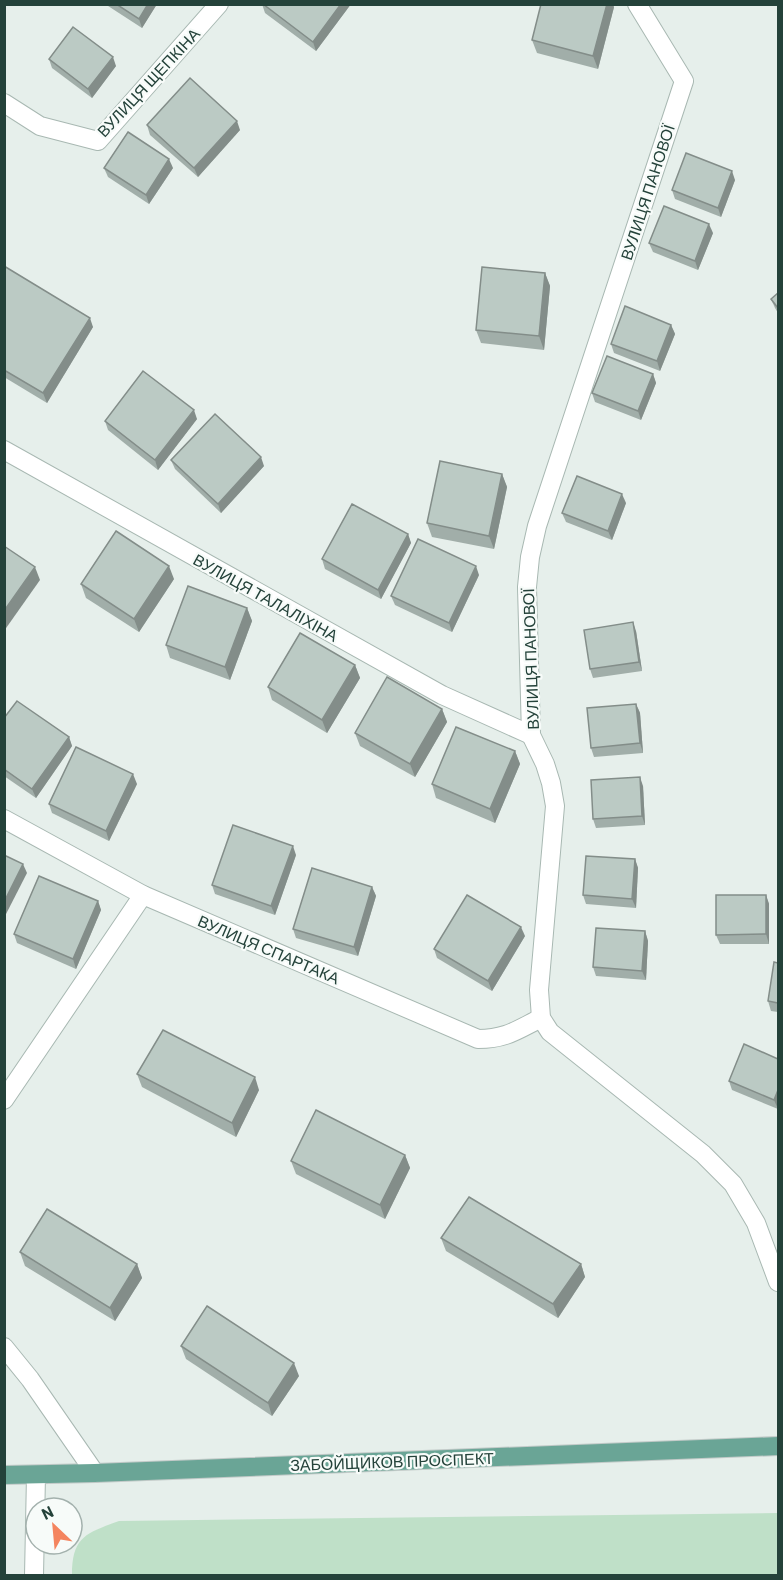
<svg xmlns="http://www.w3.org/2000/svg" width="783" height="1580" font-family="Barlow,sans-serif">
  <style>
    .green { fill: #bfe0c8 }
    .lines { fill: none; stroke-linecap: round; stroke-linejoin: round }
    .minor-casing { stroke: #a8b8b2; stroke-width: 20 }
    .major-casing { stroke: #c2cac8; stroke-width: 20 }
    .minor { stroke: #fff; stroke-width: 18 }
    .major { stroke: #6aa596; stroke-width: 18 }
    .wall { fill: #a1aea9 }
    .shaded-wall { fill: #838d89 }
    .building { fill: #bbcac4; stroke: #838d89; stroke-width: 1.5 }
    .labels { text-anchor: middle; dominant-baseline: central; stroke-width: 4.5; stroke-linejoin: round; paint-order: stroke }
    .street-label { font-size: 16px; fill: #24423a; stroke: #f7fbf9 }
  </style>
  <rect width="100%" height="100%" fill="#e6efeb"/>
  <path class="green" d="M778,1513V1575H72C72,1537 86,1533 119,1521Z"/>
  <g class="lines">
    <defs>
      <g id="minor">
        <path d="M637,4L684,81L537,526L530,557L527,587L531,735L545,764L551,783L555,806L539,990L541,1018L550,1032L703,1154L733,1184L756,1223L778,1282"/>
        <path d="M4,103L40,126L98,141L219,4"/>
        <path d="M4,450L442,695L531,735"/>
        <path d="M4,819L143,895L478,1039C506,1039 517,1030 541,1018"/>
        <path d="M4,1100L143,895"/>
        <path d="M4,1347L30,1379L95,1473"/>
        <path d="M34,1576L36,1475"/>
      </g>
      <path id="major" d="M4,1475L95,1473L778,1446"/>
    </defs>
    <use href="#minor" class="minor-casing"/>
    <use href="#major" class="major-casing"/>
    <use href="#minor" class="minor"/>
    <use href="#major" class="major"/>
  </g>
  <g class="wall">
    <path d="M105,4H157L142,28Z"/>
    <path d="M262,4H351L316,51L265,13Z"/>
    <path d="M614,7L598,69L537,53L532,40Z"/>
    <path d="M49,59L116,66L92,98L52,68Z"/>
    <path d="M147,125L240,130L198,177L150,135Z"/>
    <path d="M104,168H173L149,204L108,177Z"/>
    <path d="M735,180L721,217L675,199L672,190Z"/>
    <path d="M713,233L698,270L653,252L649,243Z"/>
    <path d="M4,266L93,327L47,403L4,377Z"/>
    <path d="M545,273L550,286L544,350L481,343L476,330Z"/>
    <path d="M778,293V313L775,308L771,299Z"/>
    <path d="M671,325L675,334L660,371L614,353L611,344Z"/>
    <path d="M653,374L656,383L641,420L595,402L592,393Z"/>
    <path d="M197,419L158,470L108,430L105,421Z"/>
    <path d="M171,460L264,466L221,513L175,469Z"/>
    <path d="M502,474L507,487L494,549L432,537L427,523Z"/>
    <path d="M626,503L612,540L566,522L562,513Z"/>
    <path d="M408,534L411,543L381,599L325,569L322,559Z"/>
    <path d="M479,575L452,632L395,605L391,596Z"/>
    <path d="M174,579L139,632L86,598L81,584Z"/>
    <path d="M247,608L252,621L230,680L170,658L166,645Z"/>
    <path d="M636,631L642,671L593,678L590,669Z"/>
    <path d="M355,665L360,678L327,733L272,700L268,687Z"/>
    <path d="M636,704L640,713L643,753L594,757L591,748Z"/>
    <path d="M442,709L447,722L415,777L360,746L355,733Z"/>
    <path d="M4,718L69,737L72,746L36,798L4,776Z"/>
    <path d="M515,751L520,764L495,823L436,798L432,784Z"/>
    <path d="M137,784L109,841L52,813L49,804Z"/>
    <path d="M643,786L645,825L596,828L593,819Z"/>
    <path d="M296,855L275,915L215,894L212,885Z"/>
    <path d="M635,859L638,868L636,908L586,904L583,895Z"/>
    <path d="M372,887L376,896L358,956L296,938L293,929Z"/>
    <path d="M766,895L769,904V944H720L716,935Z"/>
    <path d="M98,901L101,910L76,969L17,943L14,934Z"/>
    <path d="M645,931L648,941L646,980L596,976L593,967Z"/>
    <path d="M525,936L492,991L437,958L434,949Z"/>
    <path d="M778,963V1012L771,1011L768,1001Z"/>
    <path d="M778,1059V1109L732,1090L729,1081Z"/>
    <path d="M137,1074L259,1090L236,1137L142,1087Z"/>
    <path d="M405,1155L410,1168L385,1219L296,1174L291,1161Z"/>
    <path d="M441,1238L581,1264L585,1277L558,1318L446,1251Z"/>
    <path d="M20,1252L137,1264L142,1278L115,1321L25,1266Z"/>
    <path d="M181,1346L299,1376L272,1416L186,1359Z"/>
  </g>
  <g class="shaded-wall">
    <path d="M148,4H157L142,28L139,19Z"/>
    <path d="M341,4H351L316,51L313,42Z"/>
    <path d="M607,4H613L614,7L598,69L593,56Z"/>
    <path d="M113,57L116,66L92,98L88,89Z"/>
    <path d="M237,121L240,130L198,177L194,168Z"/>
    <path d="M169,159L173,168L149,204L146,195Z"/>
    <path d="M732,171L735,180L721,217L718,208Z"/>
    <path d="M709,224L713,233L698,270L695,261Z"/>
    <path d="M545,273L550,286L544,350L539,336Z"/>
    <path d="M90,318L93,327L47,403L43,393Z"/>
    <path d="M671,325L675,334L660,371L657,361Z"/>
    <path d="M653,374L656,383L641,420L638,411Z"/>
    <path d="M194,410L197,419L158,470L155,460Z"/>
    <path d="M261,457L264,466L221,513L218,504Z"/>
    <path d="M502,474L507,487L494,549L489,536Z"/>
    <path d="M622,494L626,503L612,540L608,531Z"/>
    <path d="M408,534L411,543L381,599L378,590Z"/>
    <path d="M169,566L174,579L139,632L134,619Z"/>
    <path d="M476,566L479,575L452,632L449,623Z"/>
    <path d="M35,567L40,580L4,631V611Z"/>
    <path d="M247,608L252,621L230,680L225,667Z"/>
    <path d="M633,622L636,631L642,671L639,662Z"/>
    <path d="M355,665L360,678L327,733L322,720Z"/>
    <path d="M636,704L640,713L643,753L640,743Z"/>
    <path d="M442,709L447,722L415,777L410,764Z"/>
    <path d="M69,737L72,746L36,798L32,789Z"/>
    <path d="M515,751L520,764L495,823L490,809Z"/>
    <path d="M133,774L137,784L109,841L106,831Z"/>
    <path d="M640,777L643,786L645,825L642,816Z"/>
    <path d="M293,846L296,855L275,915L271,906Z"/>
    <path d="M635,859L638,868L636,908L632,899Z"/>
    <path d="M23,864L27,873L4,918V902Z"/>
    <path d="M372,887L376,896L358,956L354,947Z"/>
    <path d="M766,895L769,904V944L766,934Z"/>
    <path d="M98,901L101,910L76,969L73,959Z"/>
    <path d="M521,927L525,936L492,991L488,981Z"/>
    <path d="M645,931L648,941L646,980L642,971Z"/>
    <path d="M255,1077L259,1090L236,1137L232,1123Z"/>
    <path d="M778,1090V1109L774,1100Z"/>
    <path d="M405,1155L410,1168L385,1219L380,1205Z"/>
    <path d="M137,1264L142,1278L115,1321L110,1308Z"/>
    <path d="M581,1264L585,1277L558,1318L553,1304Z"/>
    <path d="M294,1363L299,1376L272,1416L268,1403Z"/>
  </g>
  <g class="building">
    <path d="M116,4H148L139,19Z"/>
    <path d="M263,4H341L313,42Z"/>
    <path d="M541,4H607L593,56L532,40Z"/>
    <path d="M73,27L113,57L88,89L49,59Z"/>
    <path d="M190,78L237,121L194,168L147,125Z"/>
    <path d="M128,132L169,159L146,195L104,168Z"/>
    <path d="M686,153L732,171L718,208L672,190Z"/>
    <path d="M664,206L709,224L695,261L649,243Z"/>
    <path d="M4,266L90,318L43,393L4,370Z"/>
    <path d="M482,267L545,273L539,336L476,330Z"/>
    <path d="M778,293V308L771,299Z"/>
    <path d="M625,306L671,325L657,361L611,344Z"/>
    <path d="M607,356L653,374L638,411L592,393Z"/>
    <path d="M143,371L194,410L155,460L105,421Z"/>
    <path d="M215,414L261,457L218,504L171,460Z"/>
    <path d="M440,461L502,474L489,536L427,523Z"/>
    <path d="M577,476L622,494L608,531L562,513Z"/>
    <path d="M352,504L408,534L378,590L322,559Z"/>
    <path d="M116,531L169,566L134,619L81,584Z"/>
    <path d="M418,539L476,566L449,623L391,596Z"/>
    <path d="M4,546L35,567L4,611Z"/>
    <path d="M188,586L247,608L225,667L166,645Z"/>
    <path d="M633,622L639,662L590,669L584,630Z"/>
    <path d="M300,633L355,665L322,720L268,687Z"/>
    <path d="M387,677L442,709L410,764L355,733Z"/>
    <path d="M17,701L69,737L32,789L4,769V718Z"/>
    <path d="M636,704L640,743L591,748L587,708Z"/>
    <path d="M456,727L515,751L490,809L432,784Z"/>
    <path d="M76,747L133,774L106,831L49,804Z"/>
    <path d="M640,777L642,816L593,819L591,780Z"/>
    <path d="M233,825L293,846L271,906L212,885Z"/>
    <path d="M4,855L23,864L4,902Z"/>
    <path d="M586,856L635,859L632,899L583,895Z"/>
    <path d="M312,868L372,887L354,947L293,929Z"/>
    <path d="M39,876L98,901L73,959L14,934Z"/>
    <path d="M467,895L521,927L488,981L434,949Z"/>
    <path d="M716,895H766V934L716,935Z"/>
    <path d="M596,928L645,931L642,971L593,967Z"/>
    <path d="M774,962L778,963V1003L768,1001Z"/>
    <path d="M163,1030L255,1077L232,1123L137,1074Z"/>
    <path d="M744,1044L778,1059V1090L774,1100L729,1081Z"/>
    <path d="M316,1110L405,1155L380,1205L291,1161Z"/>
    <path d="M469,1197L581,1264L553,1304L441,1238Z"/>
    <path d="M47,1209L137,1264L110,1308L20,1252Z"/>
    <path d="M207,1306L294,1363L268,1403L181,1346Z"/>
  </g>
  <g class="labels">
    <g class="street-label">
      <text transform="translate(148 82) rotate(-47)">ВУЛИЦЯ ЩЕПКІНА</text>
      <text transform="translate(647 192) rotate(-72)">ВУЛИЦЯ ПАНОВОЇ</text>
      <text transform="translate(266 597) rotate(29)">ВУЛИЦЯ ТАЛАЛІХІНА</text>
      <text transform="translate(530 659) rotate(-92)">ВУЛИЦЯ ПАНОВОЇ</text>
      <text transform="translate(269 949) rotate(23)">ВУЛИЦЯ СПАРТАКА</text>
      <text transform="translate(392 1461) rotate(-2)">ЗАБОЙЩИКОВ ПРОСПЕКТ</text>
    </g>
  </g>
  <rect width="783" height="1580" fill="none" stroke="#24423a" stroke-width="12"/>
  <g transform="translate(54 1526) rotate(334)"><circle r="28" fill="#f7fbf9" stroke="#a3b1ad" stroke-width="1.5"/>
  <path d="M0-4.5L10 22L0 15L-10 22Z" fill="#f4845f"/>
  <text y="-9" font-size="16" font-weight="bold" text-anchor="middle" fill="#24423a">N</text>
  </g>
</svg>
